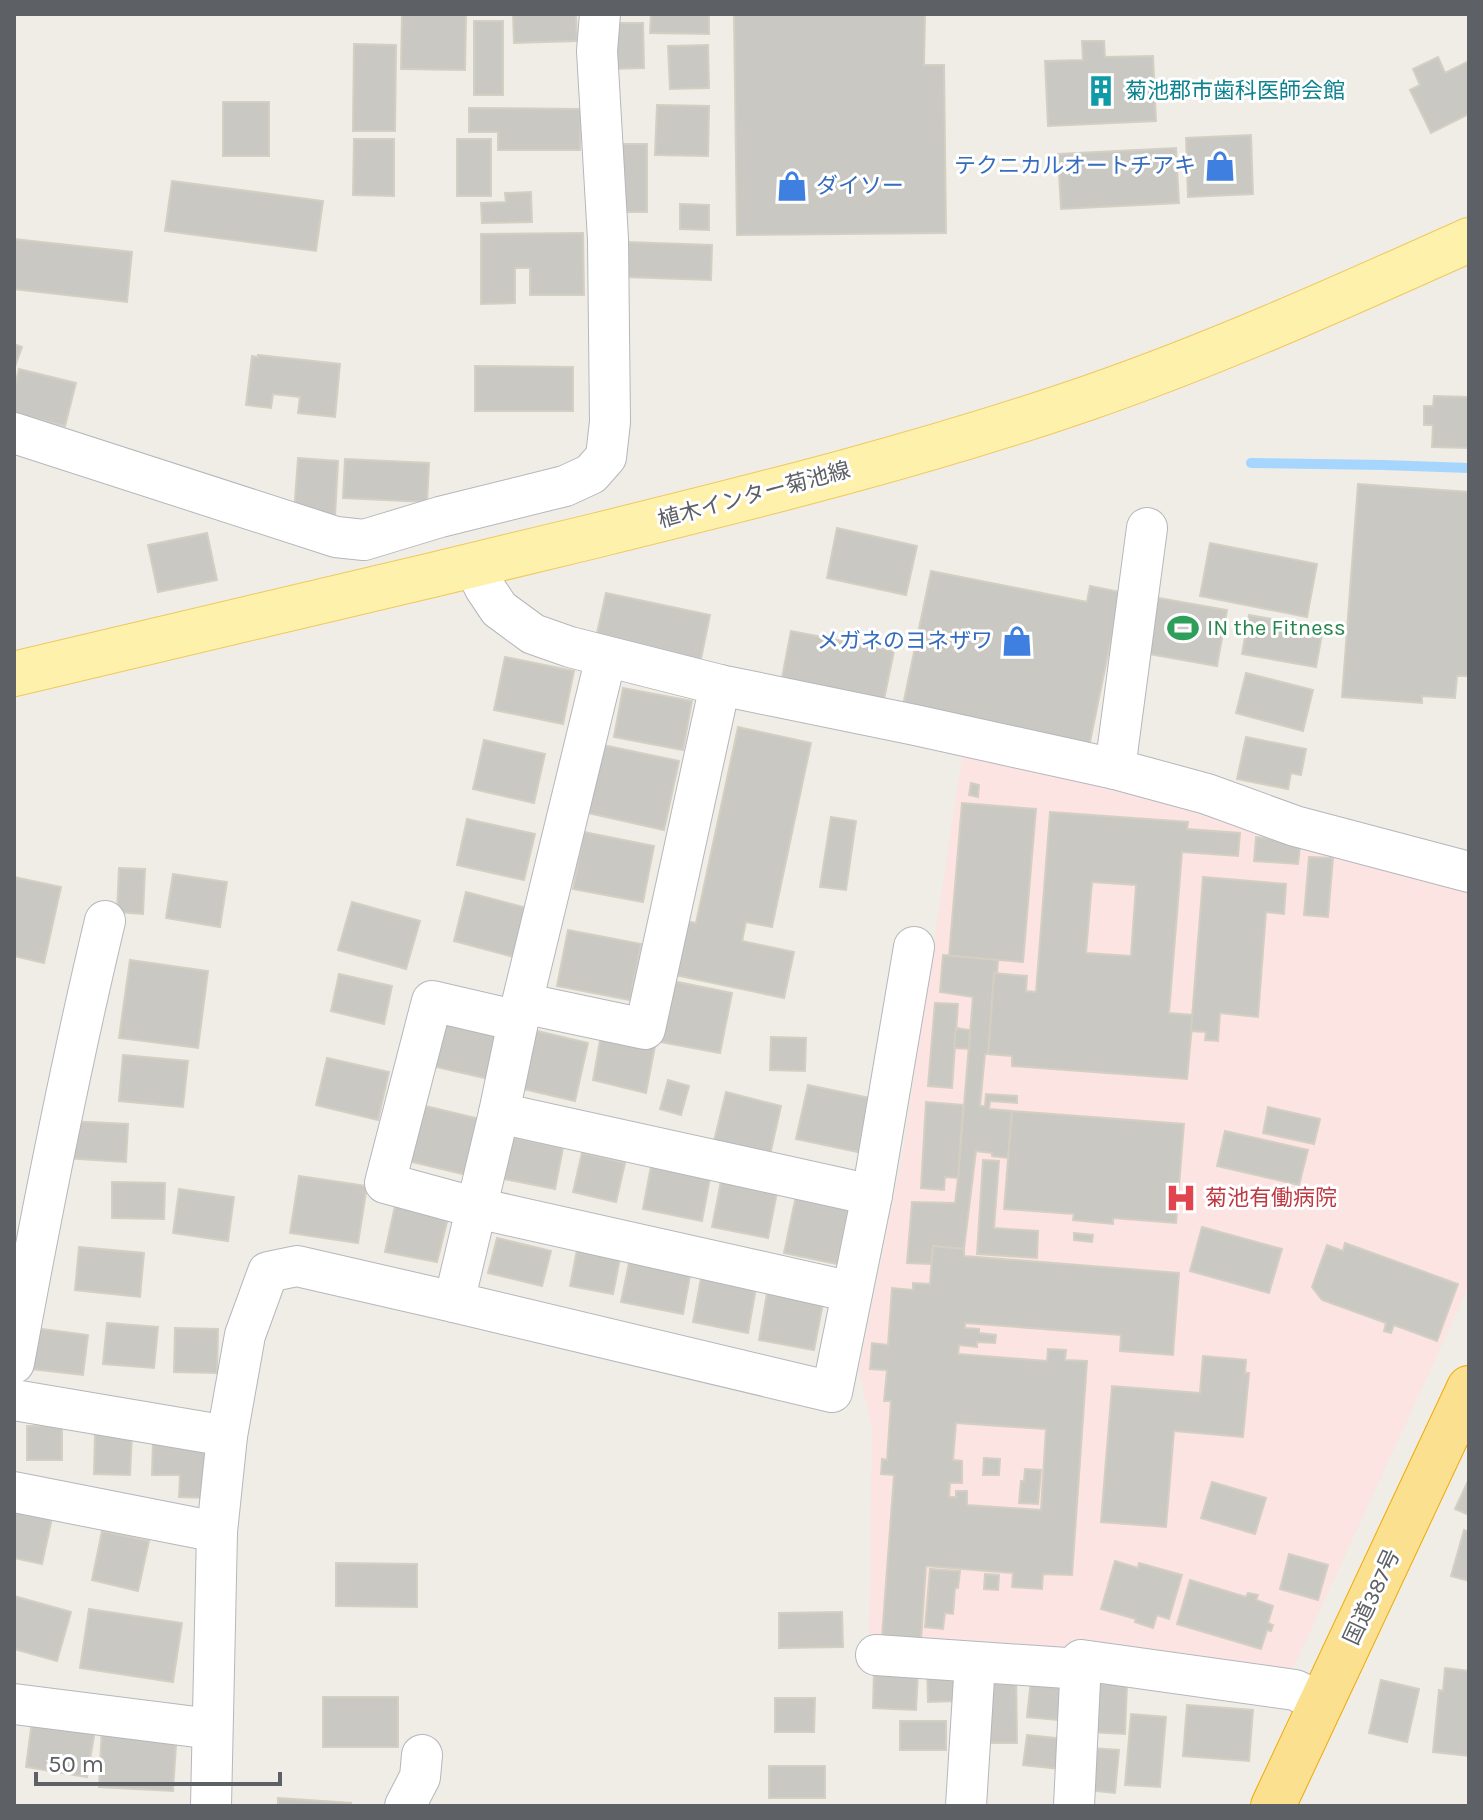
<svg xmlns="http://www.w3.org/2000/svg" width="1483" height="1820" font-family="Karla,'Noto Sans JP',sans-serif">
  <style>
    .medical { fill: #fbe4e2 }
    .lines { fill: none; stroke-linecap: round; stroke-linejoin: round }
    .stream { stroke: #a6d6fe; stroke-width: 10 }
    .building { fill: #cac8c2; stroke: #d4cfc3; stroke-width: 2; fill-rule: evenodd }
    .minor-casing { stroke: #b5b7bc; stroke-width: 42 }
    .major-casing { stroke: #f0c85d; stroke-width: 46 }
    .highway-casing { stroke: #f0a903; stroke-width: 46 }
    .minor { stroke: #fff; stroke-width: 40 }
    .major { stroke: #fef1ab; stroke-width: 44 }
    .highway { stroke: #fbe18f; stroke-width: 44 }
    .labels { text-anchor: middle; dominant-baseline: central; stroke-width: 6; stroke-linejoin: round; paint-order: stroke }
    .culture-label { font-size: 22px; fill: #0d838f; stroke: #fff; text-anchor: start }
    .shop-label { font-size: 22px; fill: #366cbe; stroke: #fff; text-anchor: end }
    .street-label { font-size: 22px; fill: #5d6065; stroke: #fff }
    .leisure-label { font-size: 22px; fill: #27864d; stroke: #fff; text-anchor: start }
    .health-label { font-size: 22px; fill: #be3a42; stroke: #fff; text-anchor: start }
  </style>
  <rect width="100%" height="100%" fill="#efede5"/>
  <path class="medical" d="M963,750L1469,883V1269L1467,1275L1469,1276V1286L1289,1677L869,1649L872,1428L859,1370L902,1156Z"/>
  <g class="lines">
    <path class="stream" d="M1251,463L1383,465L1469,468"/>
  </g>
  <g class="building">
    <path d="M402,14L466,15L465,70L401,69Z"/>
    <path d="M513,14H576L577,41L514,43Z"/>
    <path d="M651,14H709V34L650,33Z"/>
    <path d="M734,14H925L924,65H944L946,233L737,235Z"/>
    <rect x="474" y="21" width="29" height="74"/>
    <path d="M609,23H643L644,68L610,69Z"/>
    <path d="M1082,41H1104L1105,57L1153,56L1156,121L1048,126L1045,61L1083,60Z"/>
    <path d="M354,44L396,45L395,131H353Z"/>
    <path d="M708,45L709,88L670,89L668,46Z"/>
    <path d="M1438,57L1445,73L1469,61V114L1431,133L1410,90L1420,85L1413,69Z"/>
    <rect x="223" y="102" width="46" height="54"/>
    <path d="M657,105L709,106L708,156L655,155Z"/>
    <path d="M469,108L581,109L580,150H498V132H469Z"/>
    <path d="M1251,135L1253,194L1188,197L1186,138Z"/>
    <path d="M354,139H394V196L353,195Z"/>
    <rect x="457" y="139" width="34" height="57"/>
    <rect x="613" y="144" width="34" height="68"/>
    <path d="M1176,148L1179,203L1061,209L1058,154Z"/>
    <path d="M172,181L323,201L316,251L165,231Z"/>
    <path d="M531,192L532,222L482,223L481,203L506,202L505,193Z"/>
    <path d="M680,204L709,205V230L680,229Z"/>
    <path d="M583,233L584,295H530V268H515V303L481,304V234Z"/>
    <path d="M14,239L132,252L127,302L14,289Z"/>
    <path d="M626,242L712,245L711,280L625,277Z"/>
    <path d="M14,344L22,347L14,369Z"/>
    <path d="M258,355L340,364L335,417L298,413L300,397L273,394L271,408L246,405L252,356L258,357Z"/>
    <path d="M475,366L573,367V411H475Z"/>
    <path d="M19,369L76,383L65,426L14,413V389Z"/>
    <path d="M1434,396L1469,397V448L1432,447L1433,425H1424V406H1433Z"/>
    <path d="M298,458L338,461L335,516L294,513Z"/>
    <path d="M345,459L429,463L427,502L343,498Z"/>
    <path d="M1358,484L1469,492V676H1457L1455,698L1422,696V703L1342,697Z"/>
    <path d="M837,528L917,546L906,595L827,578Z"/>
    <path d="M207,533L217,580L158,592L148,545Z"/>
    <path d="M1210,543L1317,564L1307,617L1200,596Z"/>
    <path d="M931,571L1087,602L1090,586L1124,593L1117,610L1089,747L902,710Z"/>
    <path d="M606,593L710,615L700,664L595,642Z"/>
    <path d="M1153,597L1227,610L1217,666L1143,653Z"/>
    <path d="M1249,615L1323,628L1316,667L1242,654Z"/>
    <path d="M791,631L894,651L883,704L781,683Z"/>
    <path d="M505,657L574,671L563,724L494,710Z"/>
    <path d="M1246,673L1313,690L1303,731L1236,713Z"/>
    <path d="M623,688L692,701L683,750L614,737Z"/>
    <path d="M738,727L811,743L772,927L746,922L742,941L794,952L784,998L675,975L686,921L696,923Z"/>
    <path d="M1246,737L1306,749L1301,775L1291,773L1288,789L1237,779Z"/>
    <path d="M484,740L545,754L534,803L473,789Z"/>
    <path d="M603,745L679,761L664,830L588,813Z"/>
    <path d="M971,783L979,785L978,797L969,795Z"/>
    <path d="M962,803L1036,809L1023,962L949,956Z"/>
    <path d="M1050,812L1188,822L1187,829L1240,833L1238,856L1182,852L1169,1013L1193,1015L1187,1079L1012,1066V1056L988,1054L994,973L1027,976L1026,991L1036,992ZM1092,882L1136,885L1131,956L1086,953Z"/>
    <path d="M831,817L856,821L846,890L820,887Z"/>
    <path d="M467,819L535,834L524,880L457,865Z"/>
    <path d="M584,832L654,846L643,902L573,889Z"/>
    <path d="M1256,837L1280,839L1300,847L1298,864L1254,861Z"/>
    <path d="M1309,857L1333,858L1328,917L1304,915Z"/>
    <path d="M119,868L145,869L143,914L117,912Z"/>
    <path d="M173,874L227,882L220,927L166,918Z"/>
    <path d="M14,877L61,887L44,963L14,956Z"/>
    <path d="M1203,877L1286,884L1284,914L1266,912L1258,1017L1220,1013L1218,1041L1205,1040L1206,1032L1191,1031Z"/>
    <path d="M466,892L527,908L514,957L454,941Z"/>
    <path d="M352,902L420,921L406,969L338,950Z"/>
    <path d="M568,930L641,944L630,1000L557,986Z"/>
    <path d="M943,955L998,960L997,973H994L988,1054H985L980,1106H985L986,1094L1017,1096V1103L990,1101L989,1109L1012,1111L1008,1158L992,1156V1153L976,1151L964,1249L933,1246L931,1264L907,1263L912,1202L955,1203L958,1178L973,997L940,992Z"/>
    <path d="M130,960L208,971L198,1048L119,1038Z"/>
    <path d="M339,974L392,986L384,1024L331,1011Z"/>
    <path d="M668,980L732,993L720,1053L655,1041Z"/>
    <path d="M935,1003L958,1004L952,1088L928,1086Z"/>
    <path d="M439,1015L504,1030L493,1080L428,1065Z"/>
    <path d="M956,1028L970,1030L969,1049L954,1048Z"/>
    <path d="M533,1030L588,1043L575,1101L519,1088Z"/>
    <path d="M601,1035L655,1046L646,1093L593,1080Z"/>
    <path d="M771,1037L806,1038L805,1071L770,1070Z"/>
    <path d="M123,1055L188,1061L183,1107L119,1101Z"/>
    <path d="M327,1058L389,1072L378,1120L316,1105Z"/>
    <path d="M668,1080L689,1086L681,1115L660,1109Z"/>
    <path d="M808,1085L870,1098L858,1152L796,1139Z"/>
    <path d="M726,1092L781,1106L770,1155L714,1141Z"/>
    <path d="M926,1102L963,1105L958,1178L945,1177L944,1190L921,1188Z"/>
    <path d="M421,1105L480,1119L467,1175L408,1161Z"/>
    <path d="M1268,1107L1320,1119L1314,1144L1263,1133Z"/>
    <path d="M1012,1111L1184,1124L1176,1223L1113,1218V1224L1073,1220L1074,1214L1004,1209Z"/>
    <path d="M66,1121L128,1124L126,1162L64,1158Z"/>
    <path d="M1225,1131L1308,1150L1299,1185L1217,1166Z"/>
    <path d="M512,1137L563,1148L555,1189L504,1179Z"/>
    <path d="M582,1153L625,1163L616,1202L573,1192Z"/>
    <path d="M983,1160L999,1161L994,1228L1038,1231L1037,1258L977,1254Z"/>
    <path d="M651,1166L710,1178L702,1221L643,1209Z"/>
    <path d="M299,1176L367,1186L358,1243L290,1233Z"/>
    <path d="M722,1176L778,1187L768,1238L712,1227Z"/>
    <path d="M112,1182L165,1183L164,1219L112,1218Z"/>
    <path d="M179,1189L234,1197L228,1241L173,1233Z"/>
    <path d="M796,1196L849,1207L837,1264L784,1253Z"/>
    <path d="M395,1206L448,1218L437,1262L385,1252Z"/>
    <path d="M1202,1227L1282,1249L1269,1293L1190,1271Z"/>
    <path d="M1074,1233L1093,1235L1092,1242L1074,1240Z"/>
    <path d="M497,1238L551,1251L542,1286L488,1273Z"/>
    <path d="M1345,1243L1458,1284L1437,1341L1394,1325L1391,1333L1384,1331L1386,1323L1322,1300L1312,1287L1327,1245L1343,1251Z"/>
    <path d="M933,1246L964,1249V1256L1179,1273L1173,1355L1120,1351L1121,1335L965,1323V1328L979,1329V1333L996,1335L995,1343L977,1342V1347L959,1345L958,1354L1047,1361L1048,1349L1066,1350L1065,1360L1087,1361L1072,1575L1043,1574L1042,1589L1012,1587L1013,1573L926,1566L921,1640L882,1637L894,1475L881,1474L882,1459L887,1460L891,1401H884L887,1370L870,1369L872,1343L888,1345L892,1288L913,1290V1283L930,1284ZM956,1423L1046,1429L1041,1510L967,1505V1491H956V1497H949L950,1483H962V1461L953,1460Z"/>
    <path d="M79,1247L144,1253L140,1297L75,1290Z"/>
    <path d="M577,1250L620,1258L613,1294L570,1286Z"/>
    <path d="M630,1258L691,1270L683,1314L621,1302Z"/>
    <path d="M701,1278L756,1288L748,1333L693,1322Z"/>
    <path d="M767,1293L823,1303L814,1350L759,1340Z"/>
    <path d="M107,1323L158,1327L154,1368L103,1364Z"/>
    <path d="M27,1327L88,1335L83,1375L22,1368Z"/>
    <path d="M175,1328L218,1329L217,1373L174,1372Z"/>
    <path d="M1203,1356L1246,1360L1245,1373H1249L1243,1437L1174,1431L1166,1527L1101,1522L1112,1386L1200,1393Z"/>
    <rect x="27" y="1426" width="35" height="34"/>
    <path d="M95,1433L132,1434L130,1475L94,1474Z"/>
    <path d="M153,1441L209,1442L208,1498L179,1497L180,1475H152Z"/>
    <path d="M984,1458L1000,1459L999,1475H983Z"/>
    <path d="M1025,1469L1041,1470L1038,1504L1019,1503L1021,1481H1024Z"/>
    <path d="M1469,1479V1515L1455,1509Z"/>
    <path d="M1212,1482L1266,1498L1255,1534L1201,1518Z"/>
    <path d="M14,1510L52,1518L42,1564L14,1558Z"/>
    <path d="M1464,1530L1469,1532V1581L1451,1576Z"/>
    <path d="M102,1531L149,1541L138,1591L92,1580Z"/>
    <path d="M1289,1554L1328,1565L1318,1600L1280,1589Z"/>
    <path d="M1115,1561L1138,1568L1139,1563L1182,1575L1169,1619L1157,1615L1153,1628L1135,1622L1136,1619L1101,1609Z"/>
    <path d="M336,1563L417,1564V1607L336,1606Z"/>
    <path d="M930,1569L960,1571L958,1588H955L953,1614L945,1613L943,1629L925,1627Z"/>
    <path d="M985,1574L999,1575L998,1590L984,1589Z"/>
    <path d="M1190,1580L1246,1597L1248,1593L1258,1595L1256,1600L1273,1606L1268,1623L1273,1625L1271,1631L1267,1630L1261,1649L1177,1624Z"/>
    <path d="M14,1596L71,1612L57,1661L14,1649Z"/>
    <path d="M89,1609L182,1623L173,1682L80,1668Z"/>
    <path d="M842,1612L843,1647L779,1648V1613Z"/>
    <path d="M956,1667L957,1701L928,1702L927,1668Z"/>
    <path d="M981,1668H1016L1017,1743H982Z"/>
    <path d="M1445,1668L1469,1671V1756L1433,1752L1439,1690L1443,1691Z"/>
    <path d="M874,1671L918,1673L916,1710L873,1708Z"/>
    <path d="M1031,1679L1063,1682L1058,1720L1027,1717Z"/>
    <path d="M1381,1680L1419,1689L1407,1742L1369,1733Z"/>
    <path d="M1092,1683L1127,1684L1125,1734L1090,1732Z"/>
    <rect x="323" y="1697" width="75" height="50"/>
    <path d="M775,1698H815L814,1732H775Z"/>
    <path d="M1187,1705L1253,1710L1249,1761L1183,1756Z"/>
    <path d="M1131,1714L1166,1717L1160,1787L1125,1785Z"/>
    <path d="M32,1721L95,1730L87,1777L26,1767Z"/>
    <rect x="900" y="1721" width="46" height="29"/>
    <path d="M102,1726L177,1729L173,1791L99,1787Z"/>
    <path d="M1027,1735L1064,1739L1060,1769L1023,1765Z"/>
    <path d="M1090,1748L1119,1750L1115,1793L1087,1790Z"/>
    <rect x="769" y="1766" width="56" height="32"/>
    <path d="M278,1798L351,1803V1806H278Z"/>
  </g>
  <g class="lines">
    <defs>
      <g id="minor">
        <path d="M14,433L336,537L364,540L440,517L565,486L591,474L606,457L610,422L608,239L597,51L600,14"/>
        <path d="M474,566L485,588L499,609L533,634L570,647L720,685L915,725L1115,769L1207,794L1295,826L1469,872"/>
        <path d="M1115,769L1147,528"/>
        <path d="M522,1003L645,1029L720,685"/>
        <path d="M518,1021L432,1001L385,1183L477,1208L852,1292"/>
        <path d="M499,1113L872,1195"/>
        <path d="M454,1302L832,1392L872,1195L914,947"/>
        <path d="M14,1363C41,1215 70,1067 105,921"/>
        <path d="M14,1400L227,1436"/>
        <path d="M14,1492L217,1532"/>
        <path d="M876,1655L1081,1669"/>
        <path d="M14,1704L212,1729"/>
        <path d="M211,1806L217,1532L227,1436L245,1335L268,1272L297,1266L454,1302L499,1113L522,1003L606,657"/>
        <path d="M405,1806L420,1777L422,1755"/>
        <path d="M966,1806L975,1662"/>
        <path d="M1074,1806L1081,1660L1295,1690L1322,1703"/>
      </g>
      <path id="major" d="M14,674C208,628 401,583 594,536C760,495 926,454 1088,398C1218,353 1344,296 1469,240"/>
      <path id="highway" d="M1273,1806L1469,1388"/>
    </defs>
    <use href="#minor" class="minor-casing"/>
    <use href="#major" class="major-casing"/>
    <use href="#highway" class="highway-casing"/>
    <use href="#minor" class="minor"/>
    <use href="#major" class="major"/>
    <use href="#highway" class="highway"/>
  </g>
  <defs>
    <symbol id="building-bare" viewBox="-9 -9 18 18"><path d="M-4-6H4V6H1V3H-1V6H-4ZM-2.5-4.3h1.7v1.8h-1.7ZM.8-4.3h1.7v1.8H.8ZM-2.5-1h1.7V.8h-1.7ZM.8-1h1.7V.8H.8Z" fill="#0f9aa8" stroke="#fff" stroke-width="2.5" paint-order="stroke"/></symbol>
    <symbol id="shop-bare" viewBox="-9 -9 18 18"><path d="M-5-2.5h2.3a2.7 3.5 0 0 1 5.4 0H5L5.5 6h-11ZM-1.5-2.5h3a1.5 2.3 0 0 0-3 0Z" fill="#3f7fe0" stroke="#fff" stroke-width="2.5" paint-order="stroke"/></symbol>
    <symbol id="stadium-bare" viewBox="-9 -9 18 18"><path d="M0-5a6.5 5 0 1 0 0 10a6.5 5 0 1 0 0-10ZM-3.5-1.8h7v3.6h-7Z" fill="#2e9e5b" stroke="#fff" stroke-width="2.5" paint-order="stroke"/></symbol>
    <symbol id="hospital-bare" viewBox="-9 -9 18 18"><path d="M-5-5h3v3.5h4V-5h3V5h-3V1.5h-4V5h-3Z" fill="#e0444e" stroke="#fff" stroke-width="2.5" paint-order="stroke"/></symbol>
  </defs>
  <g fill-rule="evenodd">
    <use href="#building-bare" x="1079" y="69" width="44" height="44"/>
    <use href="#shop-bare" x="1198" y="144" width="44" height="44"/>
    <use href="#shop-bare" x="770" y="164" width="44" height="44"/>
    <use href="#stadium-bare" x="1161" y="606" width="44" height="44"/>
    <use href="#shop-bare" x="995" y="619" width="44" height="44"/>
    <use href="#hospital-bare" x="1159" y="1176" width="44" height="44"/>
  </g>
  <g class="labels">
    <g class="culture-label">
      <text x="1125" y="91">菊池郡市歯科医師会館</text>
    </g>
    <g class="shop-label">
      <text x="1196" y="166">テクニカルオートチアキ</text>
      <text x="816" y="186" text-anchor="start">ダイソー</text>
      <text x="993" y="641">メガネのヨネザワ</text>
    </g>
    <g class="street-label">
      <text transform="translate(754 495) rotate(-15)">植木インター菊池線</text>
      <text transform="translate(1372 1597) rotate(-65)">国道387号</text>
    </g>
    <g class="leisure-label">
      <text x="1207" y="628">IN the Fitness</text>
    </g>
    <g class="health-label">
      <text x="1205" y="1198">菊池有働病院</text>
    </g>
  </g>
  <rect width="1483" height="1820" fill="none" stroke="#5d6065" stroke-width="32"/>
  <path d="M36 1772v12h244v-12" fill="none" stroke="#5d6065" stroke-width="4"/>
  <text x="48" y="1772" font-size="24" fill="#5d6065" stroke="#ffffff" stroke-width="6" paint-order="stroke">50 m</text>
</svg>
